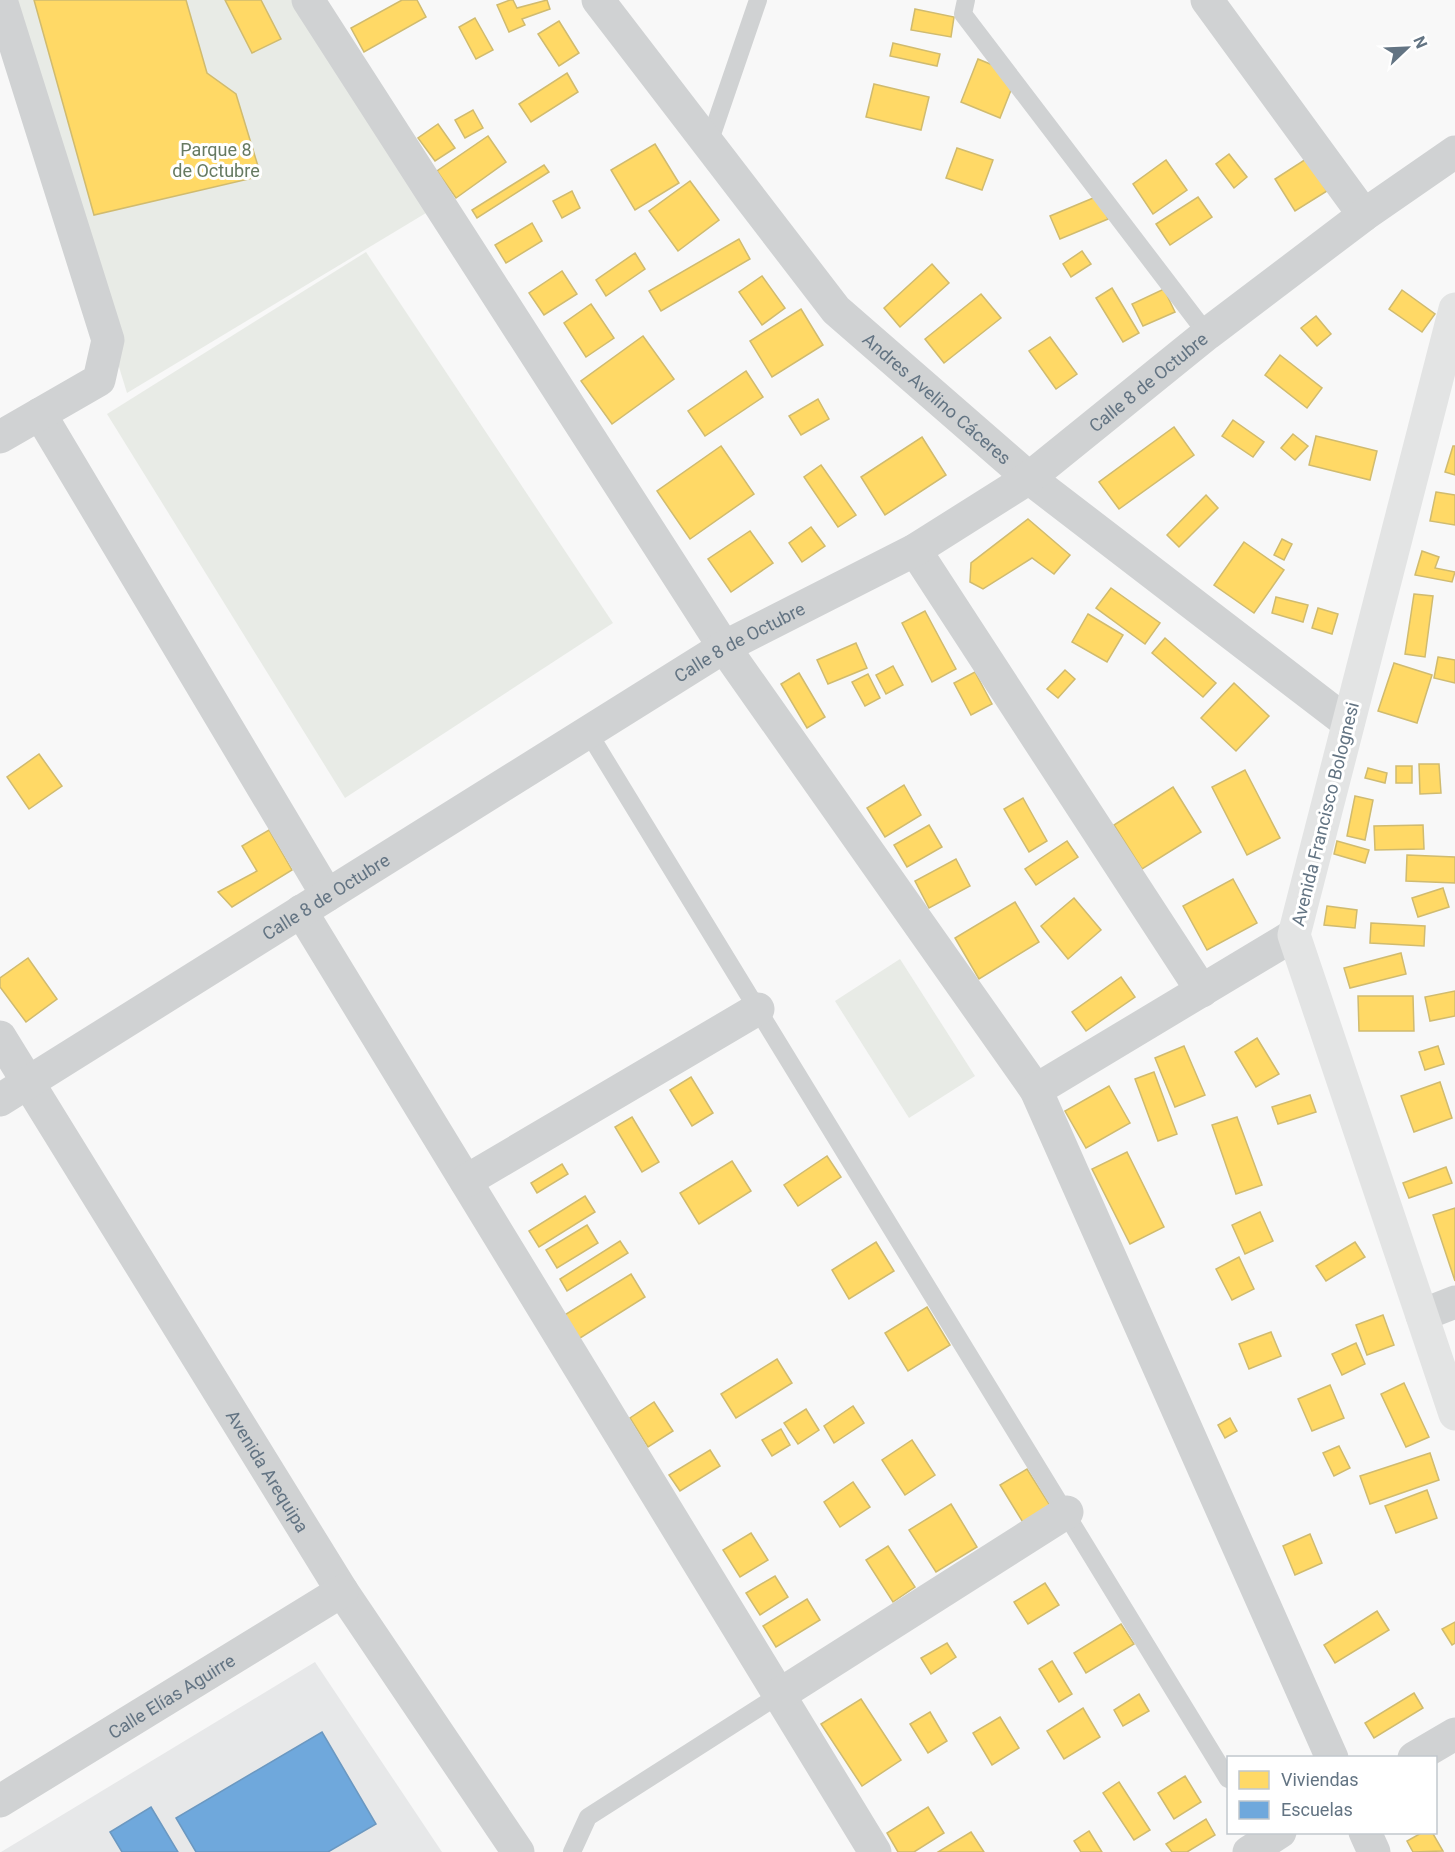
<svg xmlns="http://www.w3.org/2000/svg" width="1455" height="1852" font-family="Roboto,sans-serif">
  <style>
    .built { fill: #e7e8e9 }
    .green { fill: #e8ebe6 }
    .homes { fill: #ffd966; stroke: #d0bb6f; stroke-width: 1.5 }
    .schools { fill: #6fa8dc; stroke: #6b98c1; stroke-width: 1.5 }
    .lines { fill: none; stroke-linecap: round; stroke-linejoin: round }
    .lane { stroke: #d0d2d3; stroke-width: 18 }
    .street { stroke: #d0d2d3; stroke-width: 33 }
    .secondary { stroke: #e3e4e4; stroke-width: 33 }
    .labels { text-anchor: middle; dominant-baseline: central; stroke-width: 6; stroke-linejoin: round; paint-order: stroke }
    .park-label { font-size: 18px; fill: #667a62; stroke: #fff }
    .street-label { font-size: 18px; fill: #637483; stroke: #fff }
  </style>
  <rect width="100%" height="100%" fill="#f8f8f8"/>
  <path class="built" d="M315,1662L442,1852H1Z"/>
  <g class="green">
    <path d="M6,0H297L431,210L127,393Z"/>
    <path d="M366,252L613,623L345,798L107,414Z"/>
    <path d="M900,959L975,1076L909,1118L835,1001Z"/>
  </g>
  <g class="homes">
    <path d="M34,0H186L207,73L236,94L261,176L94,215Z"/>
    <path d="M225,0H261L281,39L252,53Z"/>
    <path d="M402,0H417L426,17L364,52L351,28Z"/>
    <path d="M510,0H513L517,8L547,0L550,9L522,19L525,25L509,32L497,5Z"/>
    <path d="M915,9L954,17L951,37L911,30Z"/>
    <path d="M475,18L493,50L476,59L459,27Z"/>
    <path d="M559,21L579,53L559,66L538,34Z"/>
    <path d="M893,43L940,54L937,66L890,56Z"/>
    <path d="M978,59L1017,75L1000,118L961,102Z"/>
    <path d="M567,73L578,92L531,122L519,104Z"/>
    <path d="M874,84L929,97L921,130L866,117Z"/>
    <path d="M473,110L483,128L465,138L455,120Z"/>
    <path d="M438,124L455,148L435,161L418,138Z"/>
    <path d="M488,136L506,162L456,198L437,171Z"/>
    <path d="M655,144L679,183L635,210L611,170Z"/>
    <path d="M957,148L993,160L982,190L946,178Z"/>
    <path d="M1229,154L1247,177L1234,188L1216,164Z"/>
    <path d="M1306,159L1327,191L1295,211L1275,179Z"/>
    <path d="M1166,160L1187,190L1153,214L1133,184Z"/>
    <path d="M544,165L549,172L477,218L472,210Z"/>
    <path d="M690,181L719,220L678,251L649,211Z"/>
    <path d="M572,191L580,208L562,218L553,201Z"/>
    <path d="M1098,196L1108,219L1060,239L1050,216Z"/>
    <path d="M1198,197L1212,217L1170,245L1156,224Z"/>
    <path d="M532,223L542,241L506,263L495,245Z"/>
    <path d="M739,239L750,259L661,311L649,291Z"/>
    <path d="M1082,251L1091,264L1071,277L1063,264Z"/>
    <path d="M635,253L645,269L606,296L596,280Z"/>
    <path d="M932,264L949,283L900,327L884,308Z"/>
    <path d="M562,271L577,294L544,315L529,293Z"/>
    <path d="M762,276L785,308L762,325L739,292Z"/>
    <path d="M1112,288L1139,333L1123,342L1096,298Z"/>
    <path d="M1164,289L1175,312L1143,326L1132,304Z"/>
    <path d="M1402,290L1435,314L1422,332L1389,309Z"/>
    <path d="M981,294L1001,318L944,363L925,339Z"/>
    <path d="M591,304L614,338L586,357L564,323Z"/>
    <path d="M801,309L823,345L772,377L750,341Z"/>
    <path d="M1316,316L1331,334L1317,346L1301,328Z"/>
    <path d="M643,336L674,379L612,424L581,381Z"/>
    <path d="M1050,337L1077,374L1056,389L1029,351Z"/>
    <path d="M1280,355L1322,388L1307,408L1265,375Z"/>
    <path d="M746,371L763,397L705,436L688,411Z"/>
    <path d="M818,399L829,419L801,435L789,416Z"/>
    <path d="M1233,420L1264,442L1253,457L1222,436Z"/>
    <path d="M1174,427L1194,455L1119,509L1099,482Z"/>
    <path d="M1293,434L1308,446L1295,460L1281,448Z"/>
    <path d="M1316,436L1377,451L1370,480L1309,465Z"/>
    <path d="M922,437L946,475L885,515L861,477Z"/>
    <path d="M721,446L754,494L690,539L657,491Z"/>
    <path d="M1453,446H1455V475L1445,472Z"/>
    <path d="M821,465L856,515L838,527L804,477Z"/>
    <path d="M1436,492L1455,495V525L1430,521Z"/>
    <path d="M1206,495L1218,508L1179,547L1167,535Z"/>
    <path d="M1028,519L1070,555L1054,574L1032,558L983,589L970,582L971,563Z"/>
    <path d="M811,527L825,546L802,562L789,543Z"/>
    <path d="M750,531L773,563L731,592L708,559Z"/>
    <path d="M1282,539L1292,544L1284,560L1274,555Z"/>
    <path d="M1244,542L1284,570L1254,613L1214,585Z"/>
    <path d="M1422,551L1439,557L1435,568L1455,572L1452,582L1415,575Z"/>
    <path d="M1111,588L1160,623L1145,644L1096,608Z"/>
    <path d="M1414,594L1433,596L1425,657L1405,654Z"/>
    <path d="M1276,597L1308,605L1303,622L1272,613Z"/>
    <path d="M1318,608L1338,614L1332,634L1312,628Z"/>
    <path d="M925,611L956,669L932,682L902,623Z"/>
    <path d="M1088,614L1123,635L1107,662L1072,642Z"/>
    <path d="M1165,638L1216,683L1203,697L1152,653Z"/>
    <path d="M856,643L867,668L828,684L817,660Z"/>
    <path d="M1438,657L1455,660V683L1434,678Z"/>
    <path d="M1394,663L1432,675L1417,723L1378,711Z"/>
    <path d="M893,666L903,685L886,694L876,675Z"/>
    <path d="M1065,670L1075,679L1058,698L1047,689Z"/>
    <path d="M975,672L992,704L971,715L954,683Z"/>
    <path d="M799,673L825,717L807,728L781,684Z"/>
    <path d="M868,674L880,698L865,706L852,682Z"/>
    <path d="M1234,683L1269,716L1236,751L1201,718Z"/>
    <path d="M39,754L62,786L29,809L7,777Z"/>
    <path d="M1419,764H1439L1441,793L1420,794Z"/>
    <rect x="1396" y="766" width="16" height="17"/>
    <path d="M1368,768L1387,773L1385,783L1365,778Z"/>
    <path d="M1245,770L1280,838L1247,855L1212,787Z"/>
    <path d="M904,785L921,815L885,837L867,808Z"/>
    <path d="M1173,787L1201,832L1142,869L1114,825Z"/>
    <path d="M1355,796L1373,800L1365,840L1347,836Z"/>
    <path d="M1023,798L1047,841L1029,852L1004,809Z"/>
    <path d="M929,825L942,847L907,867L894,845Z"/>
    <path d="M1423,825L1424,849L1375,850L1374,826Z"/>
    <path d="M269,830L292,870L232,907L218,892L257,871L242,846Z"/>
    <path d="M1067,841L1078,857L1036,885L1025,869Z"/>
    <path d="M1337,841L1369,850L1365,863L1334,854Z"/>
    <path d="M1407,855L1455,857V883L1406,881Z"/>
    <path d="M956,859L970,886L929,908L915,881Z"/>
    <path d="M1233,879L1257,923L1207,950L1183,906Z"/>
    <path d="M1443,888L1449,907L1418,917L1412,898Z"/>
    <path d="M1074,898L1101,930L1068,959L1041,926Z"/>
    <path d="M1015,902L1039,942L979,979L955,938Z"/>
    <path d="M1327,906L1357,910L1355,928L1324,925Z"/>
    <path d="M1371,923L1425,926L1424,946L1370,943Z"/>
    <path d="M1401,953L1406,974L1350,988L1344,968Z"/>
    <path d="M28,958L57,999L26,1022L0,987V978Z"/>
    <path d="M1121,977L1135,997L1086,1031L1072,1012Z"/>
    <path d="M1455,991V1016L1430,1021L1425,997Z"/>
    <path d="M1358,996H1413L1414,1031H1359Z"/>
    <path d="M1257,1038L1279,1074L1256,1087L1235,1052Z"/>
    <path d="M1184,1046L1205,1095L1175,1107L1155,1058Z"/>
    <path d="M1438,1046L1444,1064L1425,1070L1419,1052Z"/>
    <path d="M1154,1072L1177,1134L1158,1141L1135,1079Z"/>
    <path d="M691,1077L713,1113L692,1126L670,1090Z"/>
    <path d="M1440,1082L1452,1118L1414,1132L1401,1096Z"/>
    <path d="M1109,1086L1130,1123L1086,1148L1065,1111Z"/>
    <path d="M1310,1095L1316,1112L1278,1124L1272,1107Z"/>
    <path d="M632,1117L659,1162L642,1172L615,1127Z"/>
    <path d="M1237,1117L1262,1185L1236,1194L1212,1125Z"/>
    <path d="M1127,1152L1164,1227L1130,1244L1092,1169Z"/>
    <path d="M827,1156L841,1177L798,1206L784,1185Z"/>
    <path d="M732,1161L751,1191L699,1224L680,1193Z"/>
    <path d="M562,1164L568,1174L537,1193L531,1183Z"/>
    <path d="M1446,1167L1452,1183L1409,1198L1403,1183Z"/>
    <path d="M585,1196L595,1212L539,1247L529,1231Z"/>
    <path d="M1455,1208V1281L1433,1215Z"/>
    <path d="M1260,1212L1273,1241L1245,1254L1232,1225Z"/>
    <path d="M587,1225L598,1243L557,1268L546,1250Z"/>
    <path d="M620,1241L628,1253L567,1291L560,1279Z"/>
    <path d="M876,1242L894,1271L849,1299L832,1270Z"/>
    <path d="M1355,1242L1365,1257L1326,1281L1316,1266Z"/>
    <path d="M1239,1257L1254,1289L1232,1300L1216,1269Z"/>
    <path d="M631,1274L645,1297L577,1340L563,1316Z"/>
    <path d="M927,1307L950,1345L908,1371L885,1333Z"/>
    <path d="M1383,1315L1394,1345L1367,1355L1356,1325Z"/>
    <path d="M1271,1332L1281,1356L1249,1369L1239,1344Z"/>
    <path d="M1356,1343L1365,1364L1342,1375L1332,1354Z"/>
    <path d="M777,1359L792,1383L736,1418L721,1394Z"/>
    <path d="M1404,1383L1429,1437L1406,1447L1381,1394Z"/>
    <path d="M1330,1385L1344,1418L1312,1431L1298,1399Z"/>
    <path d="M654,1402L673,1431L648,1447L630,1418Z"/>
    <path d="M853,1406L864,1423L834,1443L824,1426Z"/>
    <path d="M806,1409L819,1430L798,1444L784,1423Z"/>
    <path d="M1230,1418L1237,1431L1225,1438L1218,1425Z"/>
    <path d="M781,1429L790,1445L772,1456L762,1440Z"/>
    <path d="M912,1440L935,1475L905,1495L882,1460Z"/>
    <path d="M1339,1446L1350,1468L1334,1476L1323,1453Z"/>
    <path d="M710,1450L720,1466L680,1491L669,1475Z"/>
    <path d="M1430,1453L1439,1480L1370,1504L1360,1476Z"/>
    <path d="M1027,1469L1051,1507L1024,1524L1000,1485Z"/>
    <path d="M853,1482L870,1507L840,1527L824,1502Z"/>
    <path d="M1427,1490L1437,1518L1396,1533L1385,1506Z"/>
    <path d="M951,1504L977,1547L936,1572L909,1530Z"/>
    <path d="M751,1533L768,1560L740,1577L723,1550Z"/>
    <path d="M1310,1534L1322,1563L1295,1575L1283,1546Z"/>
    <path d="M888,1546L915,1587L893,1602L866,1560Z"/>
    <path d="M775,1576L788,1597L760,1615L746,1593Z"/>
    <path d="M1045,1583L1059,1605L1028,1624L1014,1602Z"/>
    <path d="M807,1599L820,1620L776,1647L763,1626Z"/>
    <path d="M1377,1611L1389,1630L1335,1663L1324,1645Z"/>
    <path d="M1455,1622V1643L1452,1645L1442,1629Z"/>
    <path d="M1121,1624L1134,1644L1086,1673L1074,1653Z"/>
    <path d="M947,1643L956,1657L931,1674L921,1658Z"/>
    <path d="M1052,1661L1072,1694L1059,1702L1039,1669Z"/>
    <path d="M1414,1693L1423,1708L1374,1738L1365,1723Z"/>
    <path d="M1139,1694L1149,1711L1123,1726L1114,1710Z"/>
    <path d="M861,1699L901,1760L862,1786L821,1724Z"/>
    <path d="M1083,1708L1100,1737L1064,1759L1047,1731Z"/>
    <path d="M930,1712L947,1741L928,1753L910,1724Z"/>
    <path d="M1000,1717L1019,1748L992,1765L973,1733Z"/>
    <path d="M1185,1776L1201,1802L1174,1819L1158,1793Z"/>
    <path d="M1119,1782L1150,1830L1134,1840L1103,1793Z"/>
    <path d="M928,1807L944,1833L914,1852H898L887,1833Z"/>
    <path d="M1206,1819L1215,1835L1187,1852H1172L1166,1844Z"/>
    <path d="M1089,1831L1102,1852H1081L1074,1841Z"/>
    <path d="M971,1832L984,1852H938Z"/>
    <path d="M1423,1832H1432L1443,1851L1413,1852L1407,1841Z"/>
  </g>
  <g class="schools">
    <path d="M322,1732L376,1824L328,1852H196L176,1818Z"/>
    <path d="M151,1807L178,1852H122L110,1832Z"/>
  </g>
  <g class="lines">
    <g class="lane">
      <path d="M966,0L963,14L1207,334"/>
      <path d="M709,143L758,0"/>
      <path d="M588,732L1228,1779"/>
      <path d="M572,1852L588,1817L779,1695"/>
    </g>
    <g class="street">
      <path d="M308,0L724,647L1036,1090L1332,1758"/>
      <path id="s1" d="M598,0L836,310L1029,478L1348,723"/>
      <path d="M1207,0L1364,215"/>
      <path d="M40,414L327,895"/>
      <path d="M0,437L99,380L108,340L1,0"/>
      <path d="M915,550L1202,991"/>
      <path d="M301,911L875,1852"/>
      <path id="s2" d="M0,1037L342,1591L518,1852"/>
      <path d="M1036,1090L1294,935"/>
      <path id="s3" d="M0,1100L724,647L915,550L1029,478L1207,334L1364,215L1455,152"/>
      <path d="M466,1181L758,1009"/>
      <path d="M1422,1315L1455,1302"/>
      <path d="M779,1695L1067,1512"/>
      <path d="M1414,1758L1455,1734"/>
      <path id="s4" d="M0,1801L342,1591"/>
      <path d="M1365,1832L1374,1852"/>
      <path d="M1249,1852L1280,1832"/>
    </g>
    <path class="secondary" d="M1455,309L1294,935L1455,1414"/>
  </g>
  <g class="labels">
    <g class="park-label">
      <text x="216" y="149">Parque 8<tspan x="216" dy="21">de Octubre</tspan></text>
    </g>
    <g class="street-label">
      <text stroke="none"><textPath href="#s3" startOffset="1356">Calle 8 de Octubre</textPath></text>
      <text stroke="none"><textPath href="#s1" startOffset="525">Andres Avelino Cáceres</textPath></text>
      <text stroke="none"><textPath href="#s3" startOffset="870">Calle 8 de Octubre</textPath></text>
      <text transform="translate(1325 814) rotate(-76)">Avenida Francisco Bolognesi</text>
      <text stroke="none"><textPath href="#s3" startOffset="384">Calle 8 de Octubre</textPath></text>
      <text stroke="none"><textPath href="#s2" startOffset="510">Avenida Arequipa</textPath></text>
      <text stroke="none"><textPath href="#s4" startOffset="201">Calle Elías Aguirre</textPath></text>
    </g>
  </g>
  <rect x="1227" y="1756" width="210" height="78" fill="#ffffff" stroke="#c1c7cd" stroke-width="1.5"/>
  <rect x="1239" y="1771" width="30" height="18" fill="#ffd966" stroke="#c1c7cd" stroke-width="1.5"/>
  <text x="1281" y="1786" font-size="18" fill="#637483">Viviendas</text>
  <rect x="1239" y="1801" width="30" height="18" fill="#6fa8dc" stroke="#c1c7cd" stroke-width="1.5"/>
  <text x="1281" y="1816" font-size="18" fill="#637483">Escuelas</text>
  <g transform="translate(1407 48) rotate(67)" stroke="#ffffff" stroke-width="4.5" paint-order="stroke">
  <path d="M0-4.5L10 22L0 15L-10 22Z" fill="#637483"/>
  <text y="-9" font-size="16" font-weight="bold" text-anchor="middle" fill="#637483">N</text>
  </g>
</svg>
